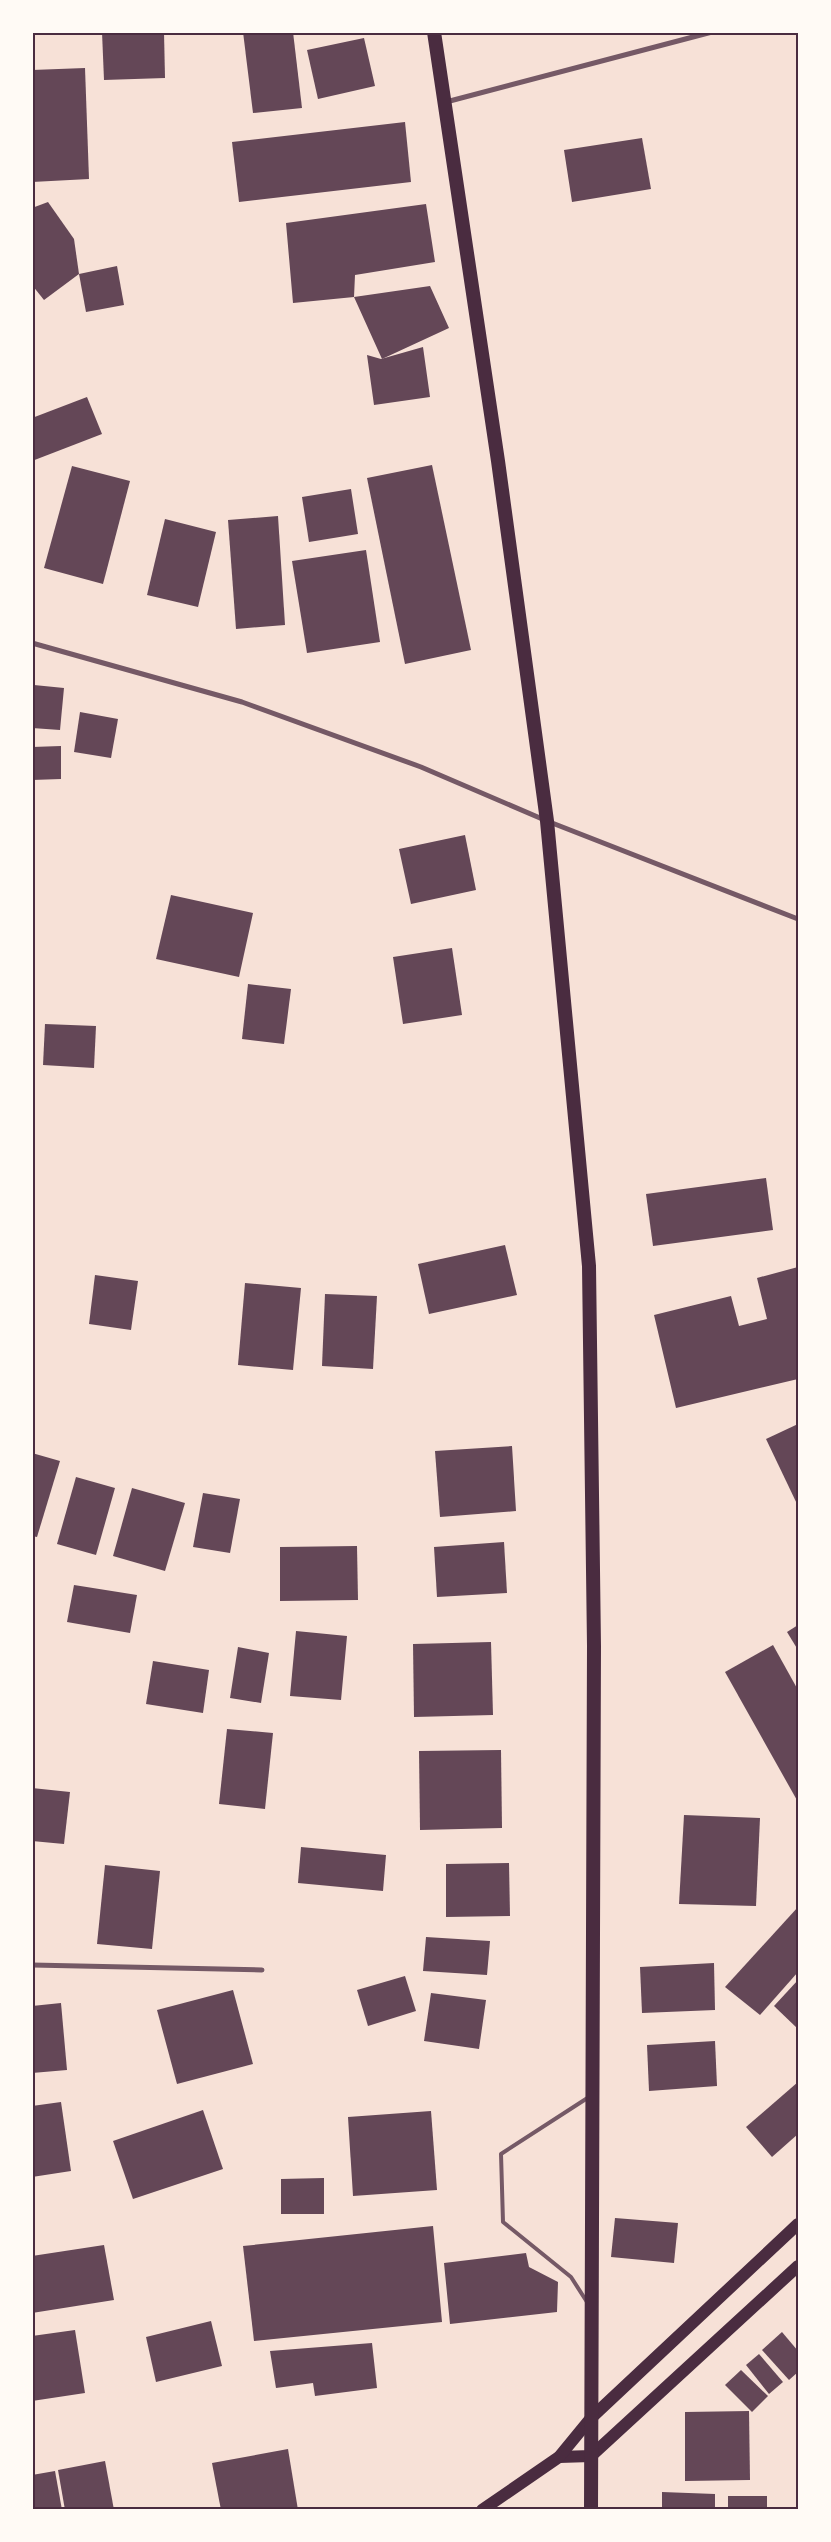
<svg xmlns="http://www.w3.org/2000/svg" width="831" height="2542" font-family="'Source Sans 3',sans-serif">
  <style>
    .building { fill: #644757 }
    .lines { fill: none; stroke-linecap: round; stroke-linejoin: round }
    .service { stroke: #755966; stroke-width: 4 }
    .minor { stroke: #755966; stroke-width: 5 }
    .primary { stroke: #4a2c40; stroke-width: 12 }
    .trunk { stroke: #4a2c40; stroke-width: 14 }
    .neatline { fill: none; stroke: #4a2c40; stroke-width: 2 }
  </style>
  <rect width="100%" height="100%" fill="#f7e1d7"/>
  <g class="building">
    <path d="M102,32H164L165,78L104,80Z"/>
    <path d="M243,32H293L302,108L253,113Z"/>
    <path d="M364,38L375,86L318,99L307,50Z"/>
    <path d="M85,68L89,179L32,182V70Z"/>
    <path d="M405,122L411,182L239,202L232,142Z"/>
    <path d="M642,138L651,189L572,202L564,150Z"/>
    <path d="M48,202L74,239L79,274L44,300L32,285V208Z"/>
    <path d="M426,204L435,262L355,275L354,297L430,286L449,328L382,359L354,297L293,303L286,223Z"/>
    <path d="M117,266L124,305L86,312L79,274Z"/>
    <path d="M423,347L430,397L374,405L367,355L381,359Z"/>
    <path d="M87,397L102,434L32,461V418Z"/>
    <path d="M432,465L471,650L405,664L367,478Z"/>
    <path d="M72,466L130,481L103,584L44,568Z"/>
    <path d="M351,489L358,534L309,542L302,497Z"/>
    <path d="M278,516L285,625L236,629L228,520Z"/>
    <path d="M165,519L216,532L198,607L147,595Z"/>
    <path d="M366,550L380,642L307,653L292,561Z"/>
    <path d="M34,685L64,688L60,730L32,728Z"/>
    <path d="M80,712L118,719L111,758L74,752Z"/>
    <path d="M61,746V779L32,780V747Z"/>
    <path d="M465,835L476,890L411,904L399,849Z"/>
    <path d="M171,895L253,913L239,977L156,959Z"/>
    <path d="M452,948L462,1015L403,1024L393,957Z"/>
    <path d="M248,984L291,989L284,1044L242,1039Z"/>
    <path d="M45,1024L96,1026L94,1068L43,1065Z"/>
    <path d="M766,1178L773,1230L653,1246L646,1194Z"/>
    <path d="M505,1245L517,1295L429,1314L418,1264Z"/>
    <path d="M798,1267V1379L676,1408L654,1315L731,1296L739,1326L767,1319L757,1278Z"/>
    <path d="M95,1275L138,1281L131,1330L89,1324Z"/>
    <path d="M245,1283L301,1288L293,1370L238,1365Z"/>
    <path d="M325,1294L377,1296L373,1369L322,1366Z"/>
    <path d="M798,1424V1506L766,1439Z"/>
    <path d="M512,1446L516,1511L440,1517L435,1451Z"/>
    <path d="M32,1453L60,1461L37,1537L32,1536Z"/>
    <path d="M76,1477L115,1488L96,1555L57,1544Z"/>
    <path d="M132,1488L185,1503L165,1571L113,1556Z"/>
    <path d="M203,1493L240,1499L230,1553L193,1547Z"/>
    <path d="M504,1542L507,1593L437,1597L434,1547Z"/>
    <path d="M357,1546L358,1600L280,1601V1547Z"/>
    <path d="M74,1585L137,1595L130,1633L67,1622Z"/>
    <path d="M798,1625V1650L787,1632Z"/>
    <path d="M296,1631L347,1636L341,1700L290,1696Z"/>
    <path d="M491,1642L493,1715L414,1717L413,1644Z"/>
    <path d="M773,1645L798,1690V1802L725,1672Z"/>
    <path d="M238,1647L269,1653L261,1703L230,1698Z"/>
    <path d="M153,1661L209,1670L203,1713L146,1704Z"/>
    <path d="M227,1729L273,1733L265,1809L219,1804Z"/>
    <path d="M501,1750L502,1828L420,1830L419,1751Z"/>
    <path d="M32,1788L70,1792L64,1844L32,1841Z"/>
    <path d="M684,1815L760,1818L756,1906L679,1904Z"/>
    <path d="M301,1847L386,1855L383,1891L298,1883Z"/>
    <path d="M509,1863L510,1916L446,1917V1864Z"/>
    <path d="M105,1865L160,1871L152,1949L97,1944Z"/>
    <path d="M798,1907V1972L760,2015L725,1987Z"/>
    <path d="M426,1937L490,1941L487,1975L423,1971Z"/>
    <path d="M714,1963L715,2010L642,2013L640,1967Z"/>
    <path d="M405,1976L416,2011L368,2026L357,1990Z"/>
    <path d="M798,1980V2029L774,2006Z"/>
    <path d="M233,1990L253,2064L177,2084L157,2010Z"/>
    <path d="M431,1993L486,2000L479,2049L424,2041Z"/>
    <path d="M61,2003L67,2070L32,2073V2006Z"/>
    <path d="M715,2041L717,2086L649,2091L647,2045Z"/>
    <path d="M798,2082V2134L772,2157L746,2127Z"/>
    <path d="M61,2102L71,2171L32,2177V2106Z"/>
    <path d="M203,2110L223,2169L133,2199L113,2141Z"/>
    <path d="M431,2111L437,2190L353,2196L348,2117Z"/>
    <path d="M324,2178V2214H281V2179Z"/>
    <path d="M615,2218L678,2223L674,2263L611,2257Z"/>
    <path d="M433,2226L442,2322L254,2341L243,2246Z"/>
    <path d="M104,2245L114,2300L32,2313V2256Z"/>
    <path d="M526,2253L529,2267L558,2282L557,2312L450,2324L444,2263Z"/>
    <path d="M211,2321L222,2366L156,2382L146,2337Z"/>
    <path d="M75,2330L85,2393L32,2401V2336Z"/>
    <path d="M782,2332L798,2351V2372L789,2380L762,2350Z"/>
    <path d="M372,2343L377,2388L315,2396L313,2383L276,2388L270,2351Z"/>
    <path d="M759,2354L783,2382L769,2394L746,2365Z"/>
    <path d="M741,2370L768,2396L752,2412L725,2385Z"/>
    <path d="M749,2411L750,2480L685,2481V2412Z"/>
    <path d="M288,2449L298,2510H221L212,2463Z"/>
    <path d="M105,2461L114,2510H65L58,2470Z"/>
    <path d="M55,2471L62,2510H32V2475Z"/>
    <path d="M662,2492L715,2494V2510H662Z"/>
    <rect x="728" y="2496" width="39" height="14"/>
  </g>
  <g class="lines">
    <path class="service" d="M587,2302L571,2277L503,2222L501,2154L589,2097"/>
    <g class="minor">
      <path d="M446,102L712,32"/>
      <path d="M32,643L242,702L421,767L547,821L798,919"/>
      <path d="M32,1965L262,1970"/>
    </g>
    <g class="primary">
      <path d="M559,2457L591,2456L798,2266"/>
      <path d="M482,2510L559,2457L591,2418L798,2224"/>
    </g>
    <path class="trunk" d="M434,32L498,461L547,821L589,1266L594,1646L591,2510"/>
  </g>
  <rect width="831" height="2542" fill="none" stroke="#fffaf5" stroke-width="68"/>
  <rect x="34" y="34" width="763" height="2474" class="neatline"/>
</svg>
